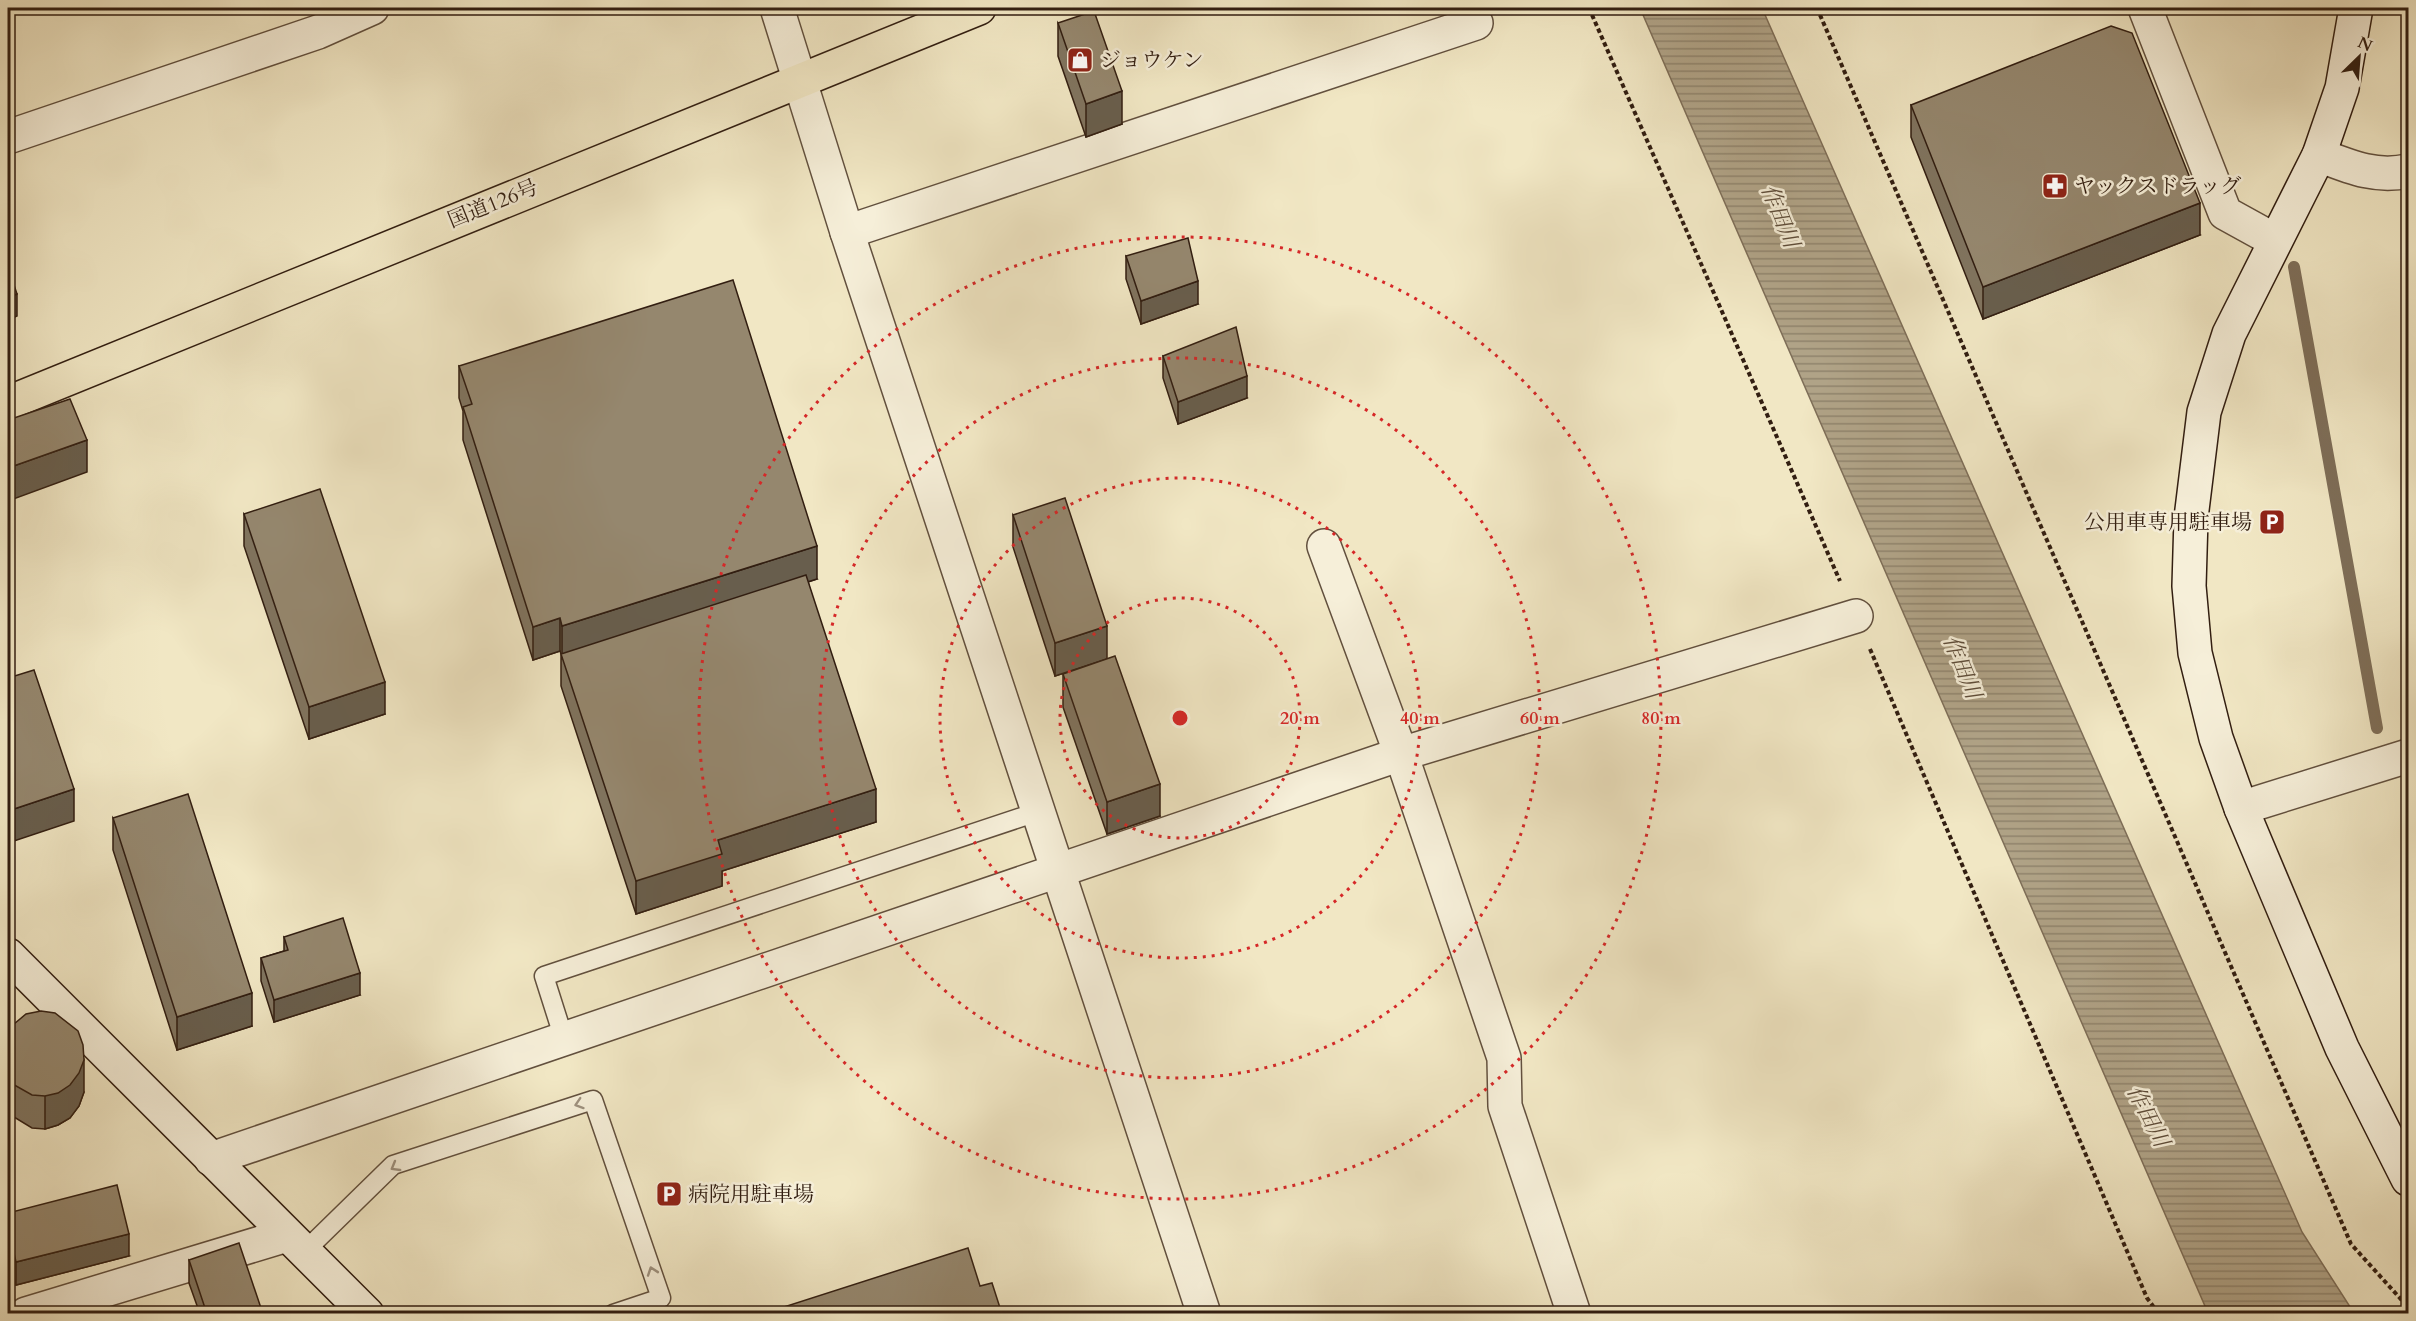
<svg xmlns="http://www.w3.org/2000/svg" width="2416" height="1321" font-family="Cardo,'Noto Serif JP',serif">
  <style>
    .water { fill: url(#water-rules); stroke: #7e6e58; stroke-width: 1.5 }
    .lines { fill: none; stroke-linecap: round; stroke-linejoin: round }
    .stream { stroke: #7e6e58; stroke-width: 12 }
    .lane-casing { stroke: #62503e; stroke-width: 21 }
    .street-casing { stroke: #62503e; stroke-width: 36 }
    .secondary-casing { stroke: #321e11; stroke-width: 36 }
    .highway-casing { stroke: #321e11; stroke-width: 36 }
    .path { stroke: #321e11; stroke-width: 4; stroke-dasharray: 4.5 3; stroke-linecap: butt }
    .lane { stroke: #f6efd9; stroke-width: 18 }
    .street { stroke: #f6efd9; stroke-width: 33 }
    .secondary { stroke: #f6efd9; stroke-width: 33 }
    .highway { stroke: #f1e7c4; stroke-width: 33 }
    .wall { fill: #80745f; stroke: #321e11; stroke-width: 1.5 }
    .shaded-wall { fill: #685e4d; stroke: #321e11; stroke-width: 1.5 }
    .building { fill: #95876e; stroke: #321e11; stroke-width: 1.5 }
    .oneway { stroke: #9e917f }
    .ring { fill: none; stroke: #d62828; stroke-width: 3; stroke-dasharray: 3 6 }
    .labels { text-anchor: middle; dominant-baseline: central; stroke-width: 5; stroke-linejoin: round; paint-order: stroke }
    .poi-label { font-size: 21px; fill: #321e11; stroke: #f6efd9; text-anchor: start }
    .street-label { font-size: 21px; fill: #321e11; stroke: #f6efd9 }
    .water-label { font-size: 22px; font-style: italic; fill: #5e4d3a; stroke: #f6efd9 }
    .centre { fill: #d62828; stroke: #f6efd9; stroke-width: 3 }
    .ring-label { font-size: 18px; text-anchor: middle; font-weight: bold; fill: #d62828; stroke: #f6efd9; stroke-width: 5; stroke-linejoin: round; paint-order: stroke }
  </style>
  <defs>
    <pattern id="water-rules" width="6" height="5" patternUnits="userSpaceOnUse" patternTransform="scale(1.5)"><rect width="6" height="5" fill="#b0a387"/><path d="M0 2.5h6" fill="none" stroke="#90846d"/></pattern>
  </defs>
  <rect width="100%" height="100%" fill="#f1e7c4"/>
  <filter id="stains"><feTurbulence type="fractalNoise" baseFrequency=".00333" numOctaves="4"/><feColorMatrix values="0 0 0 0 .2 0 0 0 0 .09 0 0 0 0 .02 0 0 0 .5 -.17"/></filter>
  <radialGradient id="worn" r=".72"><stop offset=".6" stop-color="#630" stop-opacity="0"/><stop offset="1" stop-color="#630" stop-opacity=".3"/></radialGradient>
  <path class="water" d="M1640,8H1762L2302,1232L2354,1313L2211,1314L2205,1306Z"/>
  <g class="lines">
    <path class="stream" d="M2294,267L2377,728"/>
    <defs>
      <g id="lane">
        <path d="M564,1039L544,976L1037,812"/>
        <path d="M305,1251L393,1165L593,1100L661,1298L613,1314"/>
      </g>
      <g id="street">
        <path d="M777,8L847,232L1204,1314"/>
        <path d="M2145,8L2225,213L2274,240"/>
        <path d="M8,137L318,32L372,8"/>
        <path d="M2319,155C2350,167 2375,178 2408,171"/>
        <path d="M847,232L1476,23"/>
        <path d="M1324,546L1401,754L1504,1058L1505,1106L1574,1314"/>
        <path d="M2241,808L2408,756"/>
        <path d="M211,1159L1401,754L1856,616"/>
        <path d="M26,1314L287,1235"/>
      </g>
      <g id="secondary">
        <path d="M2356,8L2342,88L2319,155L2229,334L2204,412L2191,518L2189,586L2195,653L2216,738L2241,808L2342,1048L2408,1179"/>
        <path d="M8,955L367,1314"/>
      </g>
      <path id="highway" d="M8,403L979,8"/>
    </defs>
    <use href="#lane" class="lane-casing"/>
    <use href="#street" class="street-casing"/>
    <use href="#secondary" class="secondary-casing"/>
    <use href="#highway" class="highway-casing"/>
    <g class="path">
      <path d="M1589,8L1840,581"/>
      <path d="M1817,8L2351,1244L2408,1307"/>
      <path d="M1870,649L2147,1298L2159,1314"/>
    </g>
    <use href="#lane" class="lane"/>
    <use href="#street" class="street"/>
    <use href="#secondary" class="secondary"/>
    <use href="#highway" class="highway"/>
  </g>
  <g class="wall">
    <path d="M1058,23L1122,124L1086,137L1058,56Z"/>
    <path d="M1911,105L2200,235L1983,319L1911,137Z"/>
    <path d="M1126,256L1198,304L1141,324L1126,279Z"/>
    <path d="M1163,356L1247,398L1178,424L1163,378Z"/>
    <path d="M459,366L817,579L808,582L876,822L722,871V886L636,914L561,686V654L560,651L533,660L463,440V411L459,398Z"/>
    <path d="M244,514L385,714L309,739L244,546Z"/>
    <path d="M1013,515L1107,659L1055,676L1013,547Z"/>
    <path d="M1063,674L1160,816L1107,834L1063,707Z"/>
    <path d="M113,818L252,1026L177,1050L113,850Z"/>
    <path d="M284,937L360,995L274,1022L261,981V958L284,951Z"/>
    <path d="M8,1029L84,1092L79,1106L70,1118L58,1125L45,1129L32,1128L9,1114L8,1111Z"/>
    <path d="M8,1213L129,1256L16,1285L8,1249Z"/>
    <path d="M189,1260L263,1314H200L189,1283Z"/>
  </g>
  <g class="shaded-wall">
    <path d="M1122,91V124L1086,137V104Z"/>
    <path d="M2200,203V235L1983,319V287Z"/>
    <path d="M1198,281V304L1141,324V301Z"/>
    <path d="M17,294V316L8,320V297Z"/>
    <path d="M1247,376V398L1178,424V402Z"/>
    <path d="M87,440V472L8,501V468Z"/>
    <path d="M817,546V579L562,659V626Z"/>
    <path d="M560,618V651L533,660V627Z"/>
    <path d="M1107,626V659L1055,676V643Z"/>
    <path d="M385,682V714L309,739V707Z"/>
    <path d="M1160,784V816L1107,834V802Z"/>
    <path d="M74,789V821L8,843V811Z"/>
    <path d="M876,789V822L722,871V886L636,914V881L718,840Z"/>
    <path d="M360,973V995L274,1022V1000Z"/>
    <path d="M252,993V1026L177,1050V1017Z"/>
    <path d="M84,1060V1092L79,1106L70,1118L58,1125L45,1129V1096Z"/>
    <path d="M129,1234V1256L16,1285V1262Z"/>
  </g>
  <g class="building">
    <path d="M1094,11L1122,91L1086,104L1058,23Z"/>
    <path d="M2111,26L2132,33L2200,203L1983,287L1911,105Z"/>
    <path d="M1188,238L1198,281L1141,301L1126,256Z"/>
    <path d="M8,267L17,294L8,297Z"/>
    <path d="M733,280L817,546L562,626L560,618L533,627L463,407L472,404L459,366Z"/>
    <path d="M1236,327L1247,376L1178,402L1163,356Z"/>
    <path d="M70,399L87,440L8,468V420Z"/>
    <path d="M320,489L385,682L309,707L244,514Z"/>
    <path d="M1065,498L1107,626L1055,643L1013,515Z"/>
    <path d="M806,575L876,789L718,840L722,854L636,881L561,654Z"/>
    <path d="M1115,656L1160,784L1107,802L1063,674Z"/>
    <path d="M34,670L74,789L8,811V678Z"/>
    <path d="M188,794L252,993L177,1017L113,818Z"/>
    <path d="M343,918L360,973L274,1000L261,958L288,950L284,937Z"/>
    <path d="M41,1011L55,1013L78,1031L83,1045L84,1060L79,1073L70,1085L58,1093L45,1096L32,1095L9,1082L8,1078V1029L26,1014Z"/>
    <path d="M117,1185L129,1234L16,1262L8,1227V1213Z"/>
    <path d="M239,1243L263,1314H207L189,1260Z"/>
    <path d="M968,1248L980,1286L992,1283L1002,1314H762Z"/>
  </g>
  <defs><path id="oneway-chevron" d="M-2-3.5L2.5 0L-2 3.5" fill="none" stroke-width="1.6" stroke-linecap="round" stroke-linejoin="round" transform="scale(1.5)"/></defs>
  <g class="oneway">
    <use href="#oneway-chevron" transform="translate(579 1104) rotate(162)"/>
    <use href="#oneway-chevron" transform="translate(395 1167) rotate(150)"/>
    <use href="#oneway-chevron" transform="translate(652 1271) rotate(-109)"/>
  </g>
  <g class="ring">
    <circle cx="1180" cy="718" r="120"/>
    <circle cx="1180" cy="718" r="240"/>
    <circle cx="1180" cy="718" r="360"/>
    <circle cx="1180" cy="718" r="481"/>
  </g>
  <defs>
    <symbol id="shop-square" viewBox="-11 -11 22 22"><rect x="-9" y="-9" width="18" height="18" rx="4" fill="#8f2418" stroke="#f6efd9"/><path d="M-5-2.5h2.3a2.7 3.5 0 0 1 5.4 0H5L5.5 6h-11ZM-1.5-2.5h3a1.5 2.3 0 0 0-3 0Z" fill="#fff"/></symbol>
    <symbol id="pharmacy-square" viewBox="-11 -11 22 22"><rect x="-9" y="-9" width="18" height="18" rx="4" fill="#8f2418" stroke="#f6efd9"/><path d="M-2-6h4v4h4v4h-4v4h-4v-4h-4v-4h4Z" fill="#fff"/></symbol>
    <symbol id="parking-square" viewBox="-11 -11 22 22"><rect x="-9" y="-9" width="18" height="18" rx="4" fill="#8f2418" stroke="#f6efd9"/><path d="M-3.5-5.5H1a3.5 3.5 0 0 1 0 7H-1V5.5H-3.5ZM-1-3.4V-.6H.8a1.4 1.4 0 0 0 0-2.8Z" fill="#fff"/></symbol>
  </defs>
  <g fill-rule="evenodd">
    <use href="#shop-square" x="1065" y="45" width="30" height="30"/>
    <use href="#pharmacy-square" x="2040" y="171" width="30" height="30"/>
    <use href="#parking-square" x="2257" y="507" width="30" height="30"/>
    <use href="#parking-square" x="654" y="1179" width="30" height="30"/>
  </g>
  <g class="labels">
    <g class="poi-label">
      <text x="1100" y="60">ジョウケン</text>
      <text x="2074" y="186">ヤックスドラッグ</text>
      <text x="2252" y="522" text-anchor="end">公用車専用駐車場</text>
      <text x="688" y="1194">病院用駐車場</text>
    </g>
    <g class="street-label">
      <text transform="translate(493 204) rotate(-22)">国道126号</text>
    </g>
    <g class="water-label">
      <text transform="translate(1780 216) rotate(68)">作田川</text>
      <text transform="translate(1962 667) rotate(68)">作田川</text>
      <text transform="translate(2148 1116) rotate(63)">作田川</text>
    </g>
  </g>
  <circle cx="1180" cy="718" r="9" class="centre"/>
  <g class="ring-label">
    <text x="1300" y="724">20 m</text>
    <text x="1420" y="724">40 m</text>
    <text x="1540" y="724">60 m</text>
    <text x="1661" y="724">80 m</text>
  </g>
  <rect width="2416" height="1321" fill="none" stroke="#f1e7c4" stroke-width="30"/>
  <rect x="9" y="9" width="2398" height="1303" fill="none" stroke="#321e11" stroke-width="3"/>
  <rect x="15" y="15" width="2386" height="1291" fill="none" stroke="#321e11" stroke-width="1.5"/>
  <g transform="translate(2359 57) rotate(25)" stroke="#f6efd9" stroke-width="4.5" paint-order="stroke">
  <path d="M0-4.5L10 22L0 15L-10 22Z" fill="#321e11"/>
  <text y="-9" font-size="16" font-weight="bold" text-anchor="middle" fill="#321e11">N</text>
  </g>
  <rect width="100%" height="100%" filter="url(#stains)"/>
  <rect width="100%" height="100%" fill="url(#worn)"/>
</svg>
